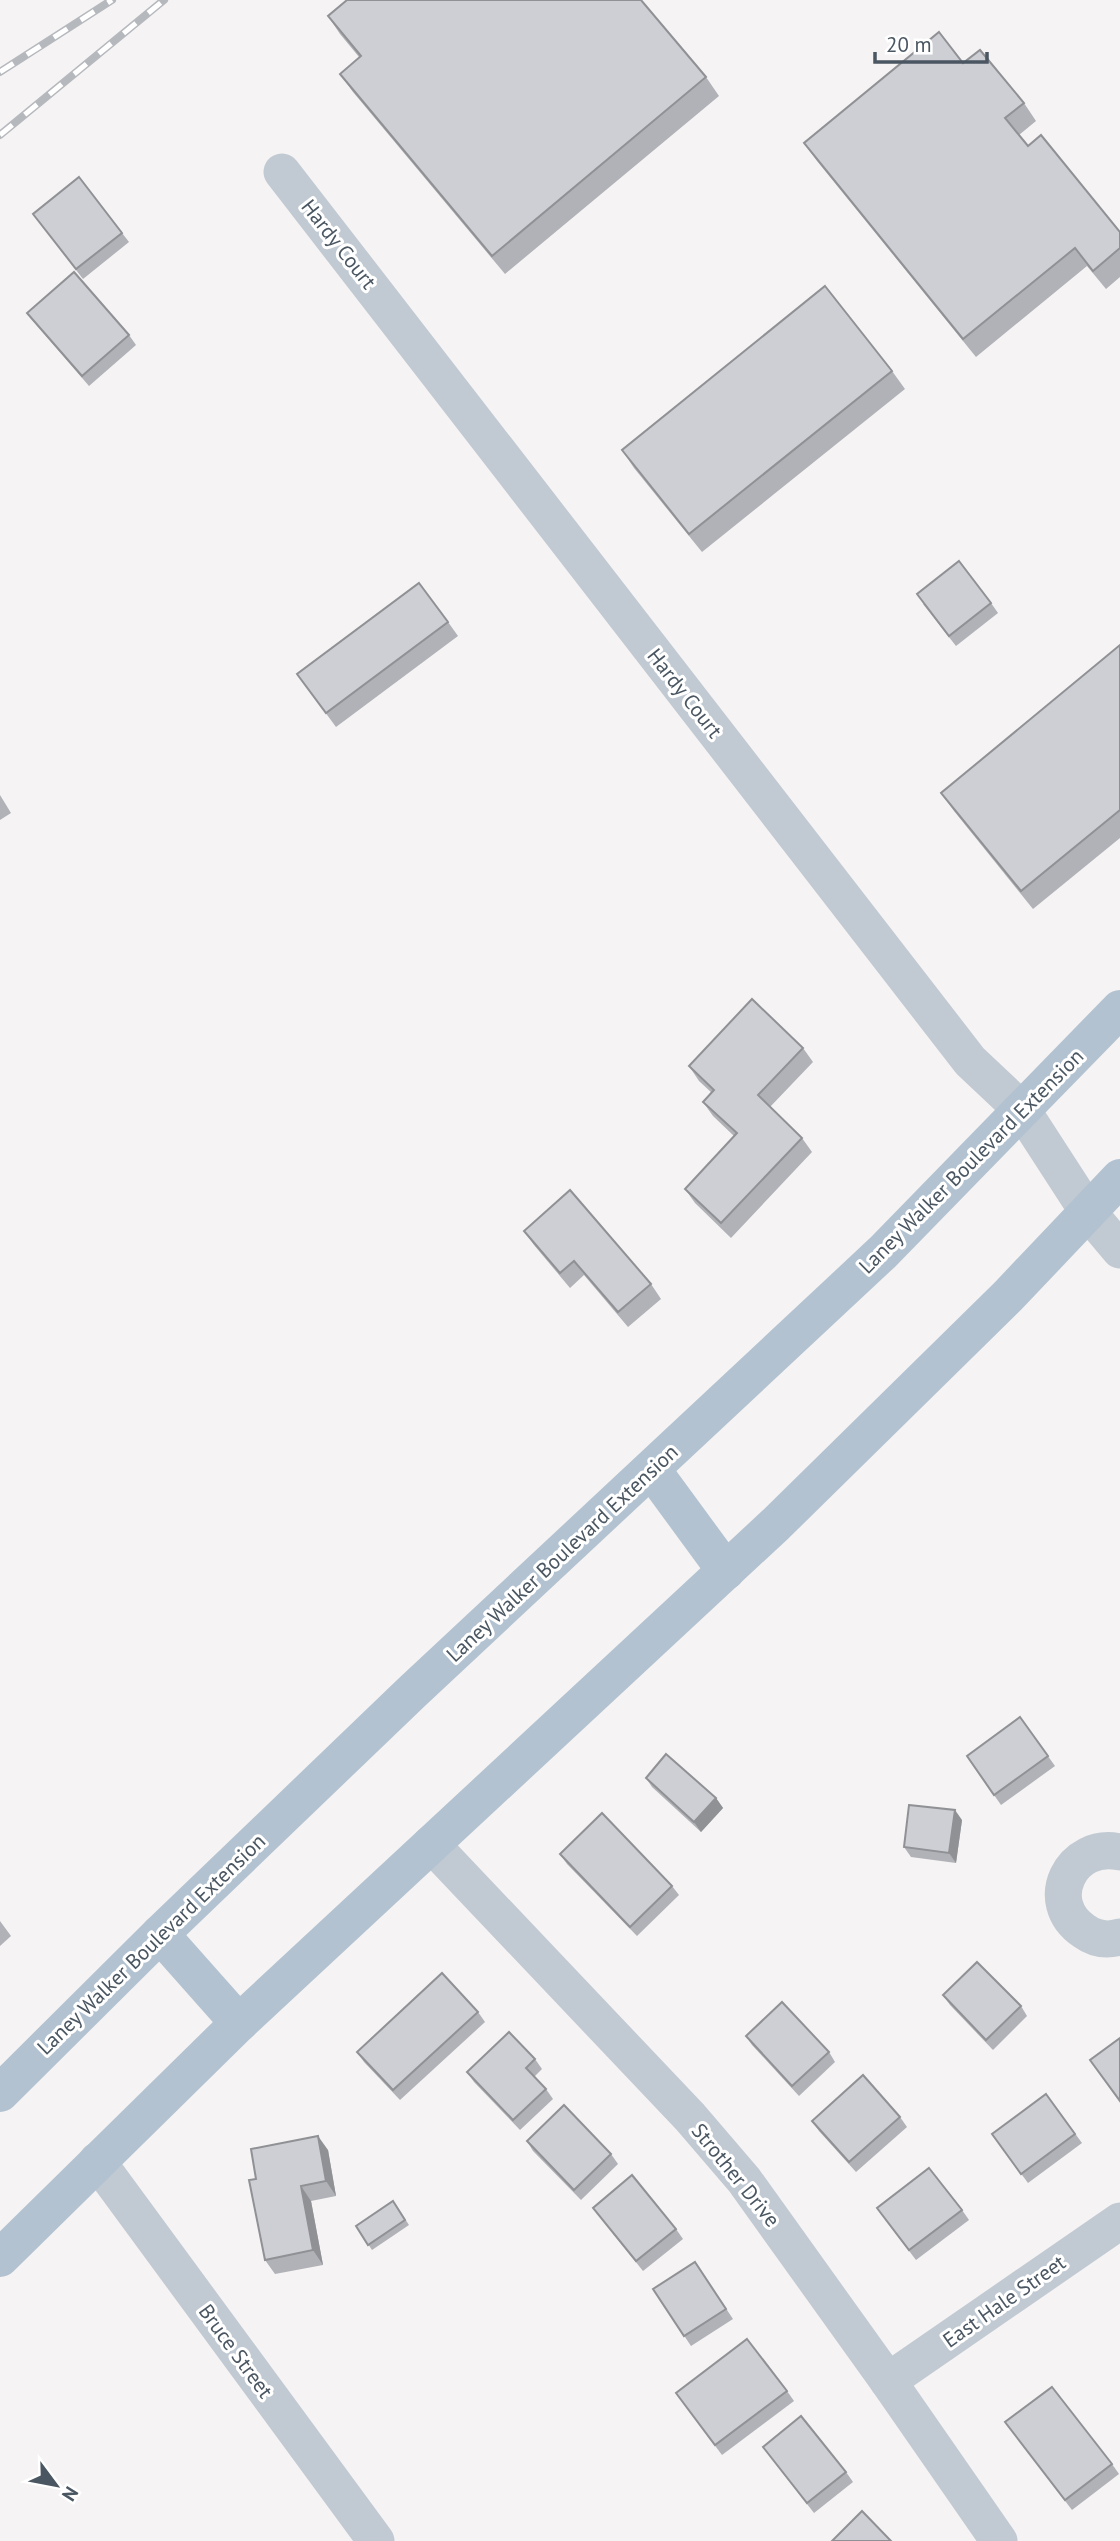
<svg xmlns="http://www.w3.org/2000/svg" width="1120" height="2541" font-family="'PT Sans',sans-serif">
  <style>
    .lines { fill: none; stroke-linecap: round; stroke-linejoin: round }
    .minor { stroke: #c1cad2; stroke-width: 37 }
    .major { stroke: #b3c2d1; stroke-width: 38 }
    .rail-casing { stroke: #b5b8bd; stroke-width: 8 }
    .rail { stroke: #fff; stroke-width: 5; stroke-dasharray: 16; stroke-linecap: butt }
    .wall { fill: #b0b2b7 }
    .shaded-wall { fill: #909195 }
    .building { fill: #cdcfd5; stroke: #909195; stroke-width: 2 }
    .labels { text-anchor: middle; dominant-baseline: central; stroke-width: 6; stroke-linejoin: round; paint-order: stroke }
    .street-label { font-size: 21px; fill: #4a5661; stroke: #fff }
  </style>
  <rect width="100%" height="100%" fill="#f5f3f3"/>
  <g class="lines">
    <g class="minor">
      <path d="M282,172L970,1061L1022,1110L1088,1212L1120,1250"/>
      <path d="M431,1844L690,2117L744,2180L888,2381L999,2541"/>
      <path d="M1120,1852C1071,1841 1041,1902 1084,1931C1095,1939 1107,1941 1120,1937"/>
      <path d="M97,2161L376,2541"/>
      <path d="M888,2381L1120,2221"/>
    </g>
    <g class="major">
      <path d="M652,1470L726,1571"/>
      <path d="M160,1934L239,2023"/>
      <path d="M0,2093L160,1934L412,1692L883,1252L1120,1009"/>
      <path d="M0,2258L239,2023L776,1524L1008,1296L1120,1178"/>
    </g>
    <defs>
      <g id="rail">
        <path d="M0,72L112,0"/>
        <path d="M0,135L164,0"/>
      </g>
    </defs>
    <use href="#rail" class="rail-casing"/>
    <use href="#rail" class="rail"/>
  </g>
  <g class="wall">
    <path d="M328,16L706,77L719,96L505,274L353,92L340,74L359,57L340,34Z"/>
    <path d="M963,63L1024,103L1036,121L1019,135L1028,146L1120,232V277L1106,289L1087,266L976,357L817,161L804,143Z"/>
    <path d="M33,214L122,233L129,242L83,279Z"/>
    <path d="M27,313L129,335L136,345L89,386L34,322Z"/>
    <path d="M892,371L905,389L702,552L634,468L622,450Z"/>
    <path d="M991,603L998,613L956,646L923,604Z"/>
    <path d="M448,622L458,636L336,727L297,674Z"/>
    <path d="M1120,645V838L1033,909L954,811L941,793Z"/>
    <path d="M0,795L11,813L0,820Z"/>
    <path d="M803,1048L813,1062L770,1107L802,1138L812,1152L731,1238L695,1203L685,1189L734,1136L713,1116L703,1102L712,1093L699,1081L689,1066Z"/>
    <path d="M524,1231L651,1284L661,1299L628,1327L584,1275L570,1288L534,1245Z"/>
    <path d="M1020,1717L1055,1766L1001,1805L967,1756Z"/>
    <path d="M646,1778L716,1798L723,1808L701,1832L652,1787Z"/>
    <path d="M962,1820L956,1863L911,1857L904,1847Z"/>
    <path d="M560,1854L672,1886L679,1895L637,1936L567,1864Z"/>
    <path d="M0,1921L11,1936L0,1946Z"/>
    <path d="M943,1995L1021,2006L1027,2016L993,2050L950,2005Z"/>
    <path d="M478,2012L485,2022L400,2100L364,2062L357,2052Z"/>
    <path d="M746,2036L829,2052L835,2062L799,2096L752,2045Z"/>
    <path d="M535,2059L542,2069L534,2077L546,2089L553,2099L520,2130L474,2082L467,2072Z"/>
    <path d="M1046,2094L1082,2143L1028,2183L992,2134Z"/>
    <path d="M900,2117L907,2127L856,2172L819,2131L812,2121Z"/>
    <path d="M527,2141L611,2154L618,2164L581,2200L533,2151Z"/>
    <path d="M328,2150L336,2196L311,2201L323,2265L275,2274L265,2260L256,2179Z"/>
    <path d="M393,2201L409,2225L372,2250L356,2226Z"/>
    <path d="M593,2208L676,2229L683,2239L643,2271Z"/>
    <path d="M962,2210L969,2220L916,2260L884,2218Z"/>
    <path d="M695,2262L733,2319L691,2346L653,2289Z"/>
    <path d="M787,2391L794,2401L722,2455L683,2403Z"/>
    <path d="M1005,2422L1112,2464L1119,2474L1072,2510Z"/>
    <path d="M763,2447L846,2472L853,2482L814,2513Z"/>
  </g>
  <g class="shaded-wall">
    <path d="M716,1798L723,1808L701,1832L694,1822Z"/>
    <path d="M955,1810L962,1820L956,1863L949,1853Z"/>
    <path d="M318,2136L328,2150L336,2196L326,2181Z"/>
    <path d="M301,2186L311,2201L323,2265L313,2250Z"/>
  </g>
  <g class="building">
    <path d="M347,0H641L706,77L492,256L340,74L361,56L328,16Z"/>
    <path d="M939,32L963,63L980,50L1024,103L1005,118L1028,146L1041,135L1120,232V248L1093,271L1075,248L963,339L804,143Z"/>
    <path d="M79,177L122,233L76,269L33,214Z"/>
    <path d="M74,272L129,335L82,376L27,313Z"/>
    <path d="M825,286L892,371L689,534L622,450Z"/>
    <path d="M959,561L991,603L949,636L917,594Z"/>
    <path d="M419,583L448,622L326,713L297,674Z"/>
    <path d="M1120,645V810L1021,891L941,793Z"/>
    <path d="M752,999L803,1048L758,1095L802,1138L721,1223L685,1189L737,1133L703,1102L714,1090L689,1066Z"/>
    <path d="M570,1190L651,1284L618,1312L574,1261L560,1273L524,1231Z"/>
    <path d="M1020,1717L1048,1756L994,1795L967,1756Z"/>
    <path d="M666,1754L716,1798L694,1822L646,1778Z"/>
    <path d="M909,1805L955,1810L949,1853L904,1847Z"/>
    <path d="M602,1813L672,1886L630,1927L560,1854Z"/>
    <path d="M977,1962L1021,2006L986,2040L943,1995Z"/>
    <path d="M442,1973L478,2012L393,2090L357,2052Z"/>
    <path d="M782,2002L829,2052L792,2086L746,2036Z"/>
    <path d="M509,2032L535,2059L526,2068L546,2089L513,2120L467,2072Z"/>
    <path d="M1120,2038V2101L1090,2060Z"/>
    <path d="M863,2075L900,2117L849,2162L812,2121Z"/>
    <path d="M1046,2094L1075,2134L1021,2174L992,2134Z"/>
    <path d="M564,2105L611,2154L574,2190L527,2141Z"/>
    <path d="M318,2136L326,2181L301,2186L313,2250L265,2260L249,2180L256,2179L251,2149Z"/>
    <path d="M929,2168L962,2210L909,2250L877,2208Z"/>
    <path d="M632,2175L676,2229L636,2261L593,2208Z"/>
    <path d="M393,2201L405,2220L368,2245L356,2226Z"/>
    <path d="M695,2262L726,2309L684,2336L653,2289Z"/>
    <path d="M747,2339L787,2391L715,2445L676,2393Z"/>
    <path d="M1052,2387L1112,2464L1065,2500L1005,2422Z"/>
    <path d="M801,2416L846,2472L807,2503L763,2447Z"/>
    <path d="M862,2511L891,2541H832Z"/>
  </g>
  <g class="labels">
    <g class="street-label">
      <text transform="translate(339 244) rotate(52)">Hardy Court</text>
      <text transform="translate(685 693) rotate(52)">Hardy Court</text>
      <text transform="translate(971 1161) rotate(-45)">Laney Walker Boulevard Extension</text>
      <text transform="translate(562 1553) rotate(-43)">Laney Walker Boulevard Extension</text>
      <text transform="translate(151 1944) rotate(-44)">Laney Walker Boulevard Extension</text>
      <text transform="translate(736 2175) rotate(51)">Strother Drive</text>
      <text transform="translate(1004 2301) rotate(-35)">East Hale Street</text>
      <text transform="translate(236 2351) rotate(54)">Bruce Street</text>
    </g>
  </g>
  <g transform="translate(56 2485) rotate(122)" stroke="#ffffff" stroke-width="5" paint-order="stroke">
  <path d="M0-5L12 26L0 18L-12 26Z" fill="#4a5661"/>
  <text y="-10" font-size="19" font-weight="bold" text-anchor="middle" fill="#4a5661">N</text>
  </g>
  <path d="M875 52v10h112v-10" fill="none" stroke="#4a5661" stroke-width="3.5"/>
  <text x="886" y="52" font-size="21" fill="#4a5661" stroke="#ffffff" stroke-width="5" paint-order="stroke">20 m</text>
</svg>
